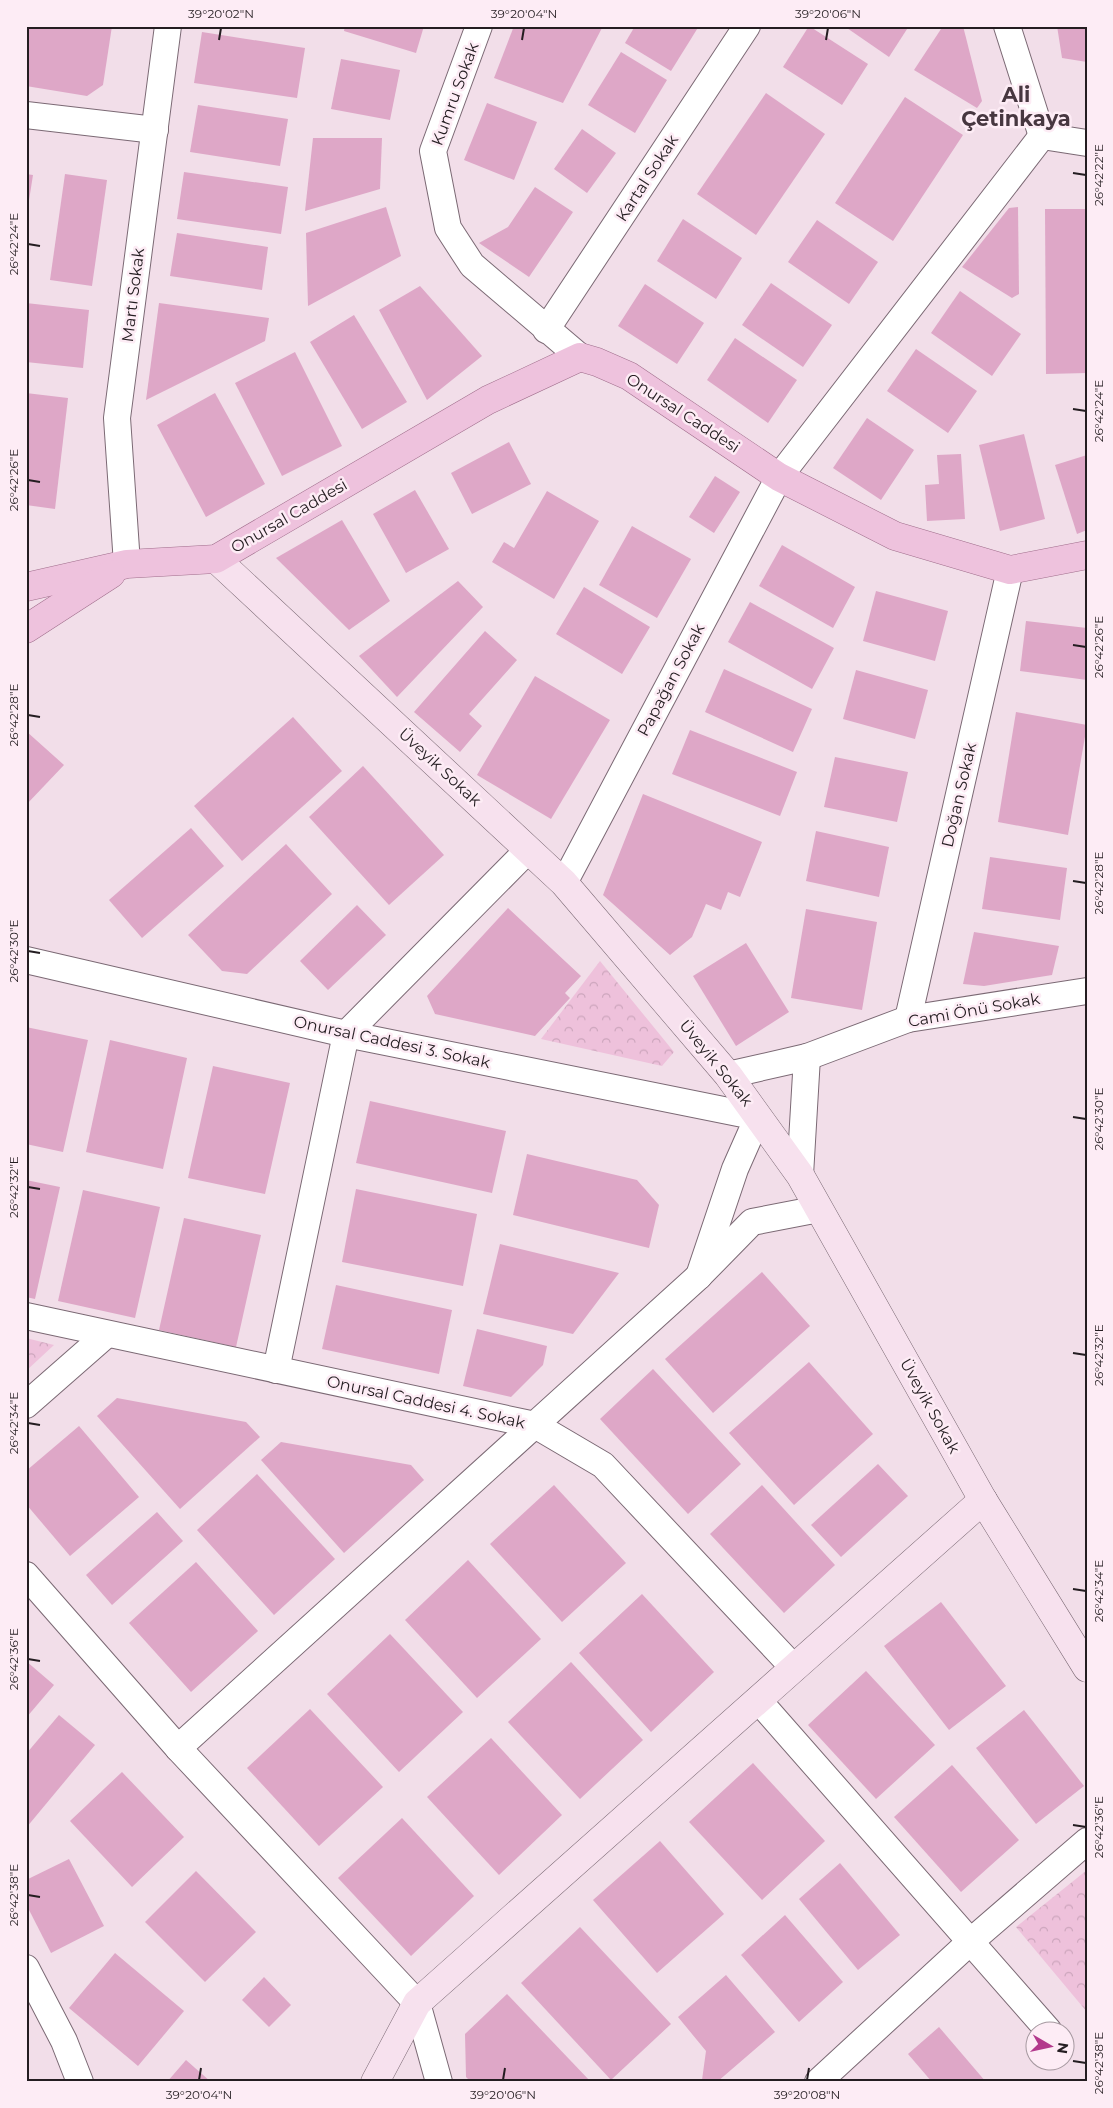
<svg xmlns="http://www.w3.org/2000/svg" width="1113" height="2108" font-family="Montserrat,sans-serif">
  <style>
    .park { fill: url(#park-crowns) }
    .building { fill: #dea7c7 }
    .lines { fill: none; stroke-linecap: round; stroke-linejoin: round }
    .street-casing { stroke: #7b6974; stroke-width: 28 }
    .secondary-casing { stroke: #7b6974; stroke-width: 29 }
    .primary-casing { stroke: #a06e8c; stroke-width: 29 }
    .street { stroke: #fff; stroke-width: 26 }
    .secondary { stroke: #f7e1ee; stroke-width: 28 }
    .primary { stroke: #eec2dd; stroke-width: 28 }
    .ticks { fill: none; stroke: #241d21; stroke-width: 2 }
    .labels { text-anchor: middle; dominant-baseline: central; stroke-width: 5; stroke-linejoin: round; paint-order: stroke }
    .street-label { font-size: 16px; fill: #241d21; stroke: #fdecf5 }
    .district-label { font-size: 21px; font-weight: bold; fill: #473740; stroke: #fdecf5 }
    .neatline { fill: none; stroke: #241d21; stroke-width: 2 }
    .ticks-label { font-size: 12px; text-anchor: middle; fill: #241d21 }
  </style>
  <defs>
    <pattern id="park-crowns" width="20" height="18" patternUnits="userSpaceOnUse" patternTransform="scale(1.25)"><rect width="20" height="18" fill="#eec1db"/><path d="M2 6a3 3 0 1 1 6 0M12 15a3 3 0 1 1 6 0" fill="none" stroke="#cca5bc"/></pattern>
  </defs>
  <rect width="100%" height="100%" fill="#f2dee9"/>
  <g class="park">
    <path d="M600,961L674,1052L662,1066L541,1039Z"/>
    <path d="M26,1338L54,1345L26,1371Z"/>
    <path d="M1087,1870V2012L1016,1927Z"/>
  </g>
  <g class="building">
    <path d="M26,26H112L103,85L87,96L26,86Z"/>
    <path d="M345,26H424L416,53L344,31Z"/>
    <path d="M514,26H603L563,103L494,78Z"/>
    <path d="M635,26H699L671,71L625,43Z"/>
    <path d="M809,26L868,64L842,105L783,67Z"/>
    <path d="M844,26H909L889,57Z"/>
    <path d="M943,26H963L982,101L977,108L914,70Z"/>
    <path d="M1057,26H1087V62L1062,58Z"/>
    <path d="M202,32L305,48L297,98L194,83Z"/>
    <path d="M621,52L667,80L635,133L588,105Z"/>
    <path d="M341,59L400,70L390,120L331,109Z"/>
    <path d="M766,93L825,134L756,235L697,194Z"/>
    <path d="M905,97L963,135L893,241L835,203Z"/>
    <path d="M487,103L537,122L514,180L464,160Z"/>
    <path d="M198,105L288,119L280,166L190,152Z"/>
    <path d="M582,129L616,153L587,193L554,169Z"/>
    <path d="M313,138H382L380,189L305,211Z"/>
    <path d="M184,172L288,187L281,234L177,219Z"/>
    <path d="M26,174L33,175L27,213H26Z"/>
    <path d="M65,174L107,180L92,286L50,280Z"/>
    <path d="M535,187L573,212L529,277L479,243L508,227Z"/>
    <path d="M386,207L401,256L308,306L306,233Z"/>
    <path d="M1018,207L1019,294L1012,298L962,267L1009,208Z"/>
    <path d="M1045,209H1087V373L1046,374Z"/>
    <path d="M683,219L742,258L716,299L657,261Z"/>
    <path d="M817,220L878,262L849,304L788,262Z"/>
    <path d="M177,233L268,247L262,290L170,276Z"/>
    <path d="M771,283L832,325L803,367L742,325Z"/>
    <path d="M645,284L704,323L677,364L618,326Z"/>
    <path d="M420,286L482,356L427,400L379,310Z"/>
    <path d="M960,291L1021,334L992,376L931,333Z"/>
    <path d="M26,303L89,310L83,368L26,362Z"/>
    <path d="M159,303L269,318L265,341L146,400Z"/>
    <path d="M354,315L407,402L362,429L310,342Z"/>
    <path d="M735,338L797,380L768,423L707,380Z"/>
    <path d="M916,349L977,391L948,433L887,391Z"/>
    <path d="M295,352L342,446L282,476L235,383Z"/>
    <path d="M26,393L68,398L55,509L26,505Z"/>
    <path d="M215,393L265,484L206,517L157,425Z"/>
    <path d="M867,418L914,450L881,500L833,468Z"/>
    <path d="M1024,434L1045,519L1000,531L979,445Z"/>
    <path d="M509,442L531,484L472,514L451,473Z"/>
    <path d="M961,454L965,519L927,521L925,485L939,484L937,455Z"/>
    <path d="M1087,455V530L1077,534L1055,465Z"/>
    <path d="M715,476L740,492L714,533L689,517Z"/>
    <path d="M415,490L449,549L406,573L373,514Z"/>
    <path d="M547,491L599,521L554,599L492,562L504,542L514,548Z"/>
    <path d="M342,520L390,601L349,630L276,558Z"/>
    <path d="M632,526L691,559L657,618L599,585Z"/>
    <path d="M782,545L855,587L833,628L759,586Z"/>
    <path d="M458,581L483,607L397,697L359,656Z"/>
    <path d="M584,587L650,627L622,674L556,634Z"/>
    <path d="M876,591L948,611L935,661L863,641Z"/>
    <path d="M750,602L834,648L812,689L728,642Z"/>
    <path d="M1026,621L1087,628V680L1020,671Z"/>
    <path d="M485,631L517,660L469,714L482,726L460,752L414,712Z"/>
    <path d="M724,669L812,709L793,752L705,712Z"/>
    <path d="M856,670L928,690L915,739L843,719Z"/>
    <path d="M535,676L610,720L551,819L477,775Z"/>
    <path d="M1016,712L1087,725L1068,835L998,822Z"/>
    <path d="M293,717L342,771L242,861L194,806Z"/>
    <path d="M690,730L797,772L780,816L672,774Z"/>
    <path d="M26,731L64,765L26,805Z"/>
    <path d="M835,757L908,772L897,822L824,807Z"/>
    <path d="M363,766L444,855L389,905L309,817Z"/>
    <path d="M643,794L762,842L740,897L728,892L721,910L706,904L692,937L670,955L603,895Z"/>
    <path d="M191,828L224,866L142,938L109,900Z"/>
    <path d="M816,831L889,847L879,897L806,881Z"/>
    <path d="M286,844L332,894L247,974L222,971L188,935Z"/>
    <path d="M990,857L1067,868L1060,920L982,909Z"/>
    <path d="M357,905L386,935L328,990L300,961Z"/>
    <path d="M508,908L581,976L565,993L570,998L535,1036L435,1014L427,996Z"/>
    <path d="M806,909L877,922L862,1010L791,998Z"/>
    <path d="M974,932L1059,946L1052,975L984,986L963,984Z"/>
    <path d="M746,943L789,1012L736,1046L693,976Z"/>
    <path d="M26,1027L88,1040L63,1152L26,1144Z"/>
    <path d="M110,1040L187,1058L163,1169L86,1152Z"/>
    <path d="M213,1066L290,1083L265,1194L188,1178Z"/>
    <path d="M370,1101L506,1131L492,1193L356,1163Z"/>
    <path d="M527,1154L637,1180L659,1205L649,1248L513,1215Z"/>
    <path d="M26,1180L60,1187L35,1299L26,1297Z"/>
    <path d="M356,1189L477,1214L463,1286L342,1262Z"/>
    <path d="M83,1190L160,1207L135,1318L58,1301Z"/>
    <path d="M184,1218L261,1235L236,1347L159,1330Z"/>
    <path d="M500,1244L619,1273L573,1334L483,1314Z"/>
    <path d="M762,1272L810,1326L713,1413L665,1359Z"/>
    <path d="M336,1285L452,1310L439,1374L322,1349Z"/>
    <path d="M477,1329L547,1346L543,1365L511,1397L463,1386Z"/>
    <path d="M809,1362L873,1434L794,1505L729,1433Z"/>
    <path d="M653,1369L741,1464L688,1514L600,1419Z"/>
    <path d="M117,1398L246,1422L260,1437L180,1509L97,1416Z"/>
    <path d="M79,1426L139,1497L70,1556L26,1504V1471Z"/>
    <path d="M281,1442L411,1465L424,1480L344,1553L261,1460Z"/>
    <path d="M878,1464L908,1496L841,1557L811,1525Z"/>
    <path d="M257,1474L335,1559L274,1615L197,1530Z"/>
    <path d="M554,1485L626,1563L562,1622L490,1544Z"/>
    <path d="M762,1485L835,1565L784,1613L710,1534Z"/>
    <path d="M157,1512L183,1541L112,1605L86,1575Z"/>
    <path d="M468,1560L541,1639L477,1698L405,1620Z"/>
    <path d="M196,1562L258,1631L191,1692L129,1623Z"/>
    <path d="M642,1594L714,1672L651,1732L579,1653Z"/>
    <path d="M941,1602L1006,1686L949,1730L884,1646Z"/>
    <path d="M390,1634L463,1712L399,1772L327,1694Z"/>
    <path d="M26,1661L54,1685L26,1718Z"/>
    <path d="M571,1662L643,1740L580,1799L508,1722Z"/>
    <path d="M866,1671L935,1745L876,1799L808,1725Z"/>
    <path d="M310,1709L383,1787L319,1846L247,1768Z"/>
    <path d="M1024,1710L1084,1786L1036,1824L976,1748Z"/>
    <path d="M59,1715L95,1745L26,1828V1754Z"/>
    <path d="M491,1738L562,1815L499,1875L427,1797Z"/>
    <path d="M753,1763L825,1841L762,1900L689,1822Z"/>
    <path d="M952,1765L1019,1840L961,1892L894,1817Z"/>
    <path d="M122,1772L184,1837L132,1887L70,1821Z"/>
    <path d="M402,1818L474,1896L411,1956L338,1878Z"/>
    <path d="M660,1841L724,1914L657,1973L593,1900Z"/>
    <path d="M69,1859L104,1926L51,1953L26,1904V1880Z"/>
    <path d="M840,1863L900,1935L858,1970L799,1899Z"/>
    <path d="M196,1871L256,1932L205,1982L145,1922Z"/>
    <path d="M785,1915L843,1982L799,2022L741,1955Z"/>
    <path d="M580,1927L671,2024L611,2080L521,1983Z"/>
    <path d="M115,1953L184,2011L138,2066L69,2008Z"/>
    <path d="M726,1975L775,2032L717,2082H703L702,2080L706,2051L678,2017Z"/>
    <path d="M264,1977L291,2005L269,2027L242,2000Z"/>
    <path d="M507,1994L591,2082H471L466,2077L465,2034Z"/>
    <path d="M939,2027L986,2082H932L908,2054Z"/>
    <path d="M186,2060L211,2082H167Z"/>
  </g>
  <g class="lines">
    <defs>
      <g id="street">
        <path d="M479,26L433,151L448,228L472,265L580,357"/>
        <path d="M1007,26L1042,136"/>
        <path d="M26,115L155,130"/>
        <path d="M1042,136L1087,143"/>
        <path d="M546,330L747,26"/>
        <path d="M127,564L117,418L168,26"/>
        <path d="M564,883L779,477L1042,136"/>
        <path d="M26,960L346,1034L758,1117L735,1169L699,1276"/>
        <path d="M908,1019L1010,570"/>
        <path d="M728,1075L807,1057L908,1019L1087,991"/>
        <path d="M800,1175L807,1057"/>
        <path d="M26,1316L535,1425L603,1465L794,1668"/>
        <path d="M276,1370L346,1034L528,850"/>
        <path d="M26,1405L107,1334"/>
        <path d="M26,1575L178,1748L417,2003L439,2082"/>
        <path d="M758,1700L1048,2030"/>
        <path d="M178,1748L699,1276L752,1222L819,1209"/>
        <path d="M26,1968L64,2041L80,2082"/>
        <path d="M818,2082L970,1942L1087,1841"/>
      </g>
      <g id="secondary">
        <path d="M216,559L564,883L728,1075L800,1175L983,1500L1087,1668"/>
        <path d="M375,2082L417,2003L983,1500"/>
      </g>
      <g id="primary">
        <path d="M26,587L127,564L216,559L488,400L580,357L597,362L629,376L779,477L895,536L1010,570L1087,555"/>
        <path d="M26,629L111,574"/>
      </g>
    </defs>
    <use href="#street" class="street-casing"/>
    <use href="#secondary" class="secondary-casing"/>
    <use href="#primary" class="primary-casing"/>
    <use href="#street" class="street"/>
    <use href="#secondary" class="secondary"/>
    <use href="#primary" class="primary"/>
  </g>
  <path class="ticks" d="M219,40L221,28M522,40L524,28M826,40L828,28M1073,173L1086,175M28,244L40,246M1073,409L1086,411M28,480L40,482M1073,645L1086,647M28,715L40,717M1073,881L1086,883M28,951L40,953M1073,1117L1086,1119M28,1187L40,1189M1073,1353L1086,1355M28,1423L40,1425M1073,1589L1086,1591M28,1659L40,1661M1073,1825L1086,1827M28,1895L40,1897M1073,2061L1086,2063M199,2080L201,2068M503,2080L505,2068M807,2080L809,2068"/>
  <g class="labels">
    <g class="street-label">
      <text transform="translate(455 94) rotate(-70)">Kumru Sokak</text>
      <text transform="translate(647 178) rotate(-57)">Kartal Sokak</text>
      <text transform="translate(133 295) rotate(-83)">Martı Sokak</text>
      <text transform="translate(683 413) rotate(33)">Onursal Caddesi</text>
      <text transform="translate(289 516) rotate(-30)">Onursal Caddesi</text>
      <text transform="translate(671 680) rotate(-62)">Papağan Sokak</text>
      <text transform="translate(440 767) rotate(43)">Üveyik Sokak</text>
      <text transform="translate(959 795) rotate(-77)">Doğan Sokak</text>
      <text transform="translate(974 1010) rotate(-10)">Cami Önü Sokak</text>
      <text transform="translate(392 1042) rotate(12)">Onursal Caddesi 3. Sokak</text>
      <text transform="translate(716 1063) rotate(51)">Üveyik Sokak</text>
      <text transform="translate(426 1402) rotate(12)">Onursal Caddesi 4. Sokak</text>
      <text transform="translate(930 1406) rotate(61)">Üveyik Sokak</text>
    </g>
    <g class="district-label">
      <text x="1016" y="94">Ali<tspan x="1016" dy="24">Çetinkaya</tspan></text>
    </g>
  </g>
  <rect width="1113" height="2108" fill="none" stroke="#fdecf5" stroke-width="55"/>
  <g transform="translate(1050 2046) rotate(99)"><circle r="24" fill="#fdecf5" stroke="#a699a0"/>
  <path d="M0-4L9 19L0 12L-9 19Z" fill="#b3398c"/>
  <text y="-8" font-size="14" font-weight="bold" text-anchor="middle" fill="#241d21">N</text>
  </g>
  <rect x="28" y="28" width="1058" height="2052" class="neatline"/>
  <g class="ticks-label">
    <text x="221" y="18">39°20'02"N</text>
    <text x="524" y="18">39°20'04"N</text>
    <text x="828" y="18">39°20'06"N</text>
    <text transform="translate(1099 175) rotate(-90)" y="4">26°42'22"E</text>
    <text transform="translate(14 244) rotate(-90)" y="4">26°42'24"E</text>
    <text transform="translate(1099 411) rotate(-90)" y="4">26°42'24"E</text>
    <text transform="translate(14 480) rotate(-90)" y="4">26°42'26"E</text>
    <text transform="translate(1099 647) rotate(-90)" y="4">26°42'26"E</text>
    <text transform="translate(14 715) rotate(-90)" y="4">26°42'28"E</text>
    <text transform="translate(1099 883) rotate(-90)" y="4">26°42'28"E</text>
    <text transform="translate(14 951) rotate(-90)" y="4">26°42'30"E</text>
    <text transform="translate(1099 1119) rotate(-90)" y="4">26°42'30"E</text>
    <text transform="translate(14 1187) rotate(-90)" y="4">26°42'32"E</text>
    <text transform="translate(1099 1355) rotate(-90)" y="4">26°42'32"E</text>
    <text transform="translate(14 1423) rotate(-90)" y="4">26°42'34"E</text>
    <text transform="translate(1099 1591) rotate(-90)" y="4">26°42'34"E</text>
    <text transform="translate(14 1659) rotate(-90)" y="4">26°42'36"E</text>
    <text transform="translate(1099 1827) rotate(-90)" y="4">26°42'36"E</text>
    <text transform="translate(14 1895) rotate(-90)" y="4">26°42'38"E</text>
    <text transform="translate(1099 2063) rotate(-90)" y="4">26°42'38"E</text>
    <text x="199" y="2099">39°20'04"N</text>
    <text x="503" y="2099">39°20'06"N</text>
    <text x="807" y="2099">39°20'08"N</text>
  </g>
</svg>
